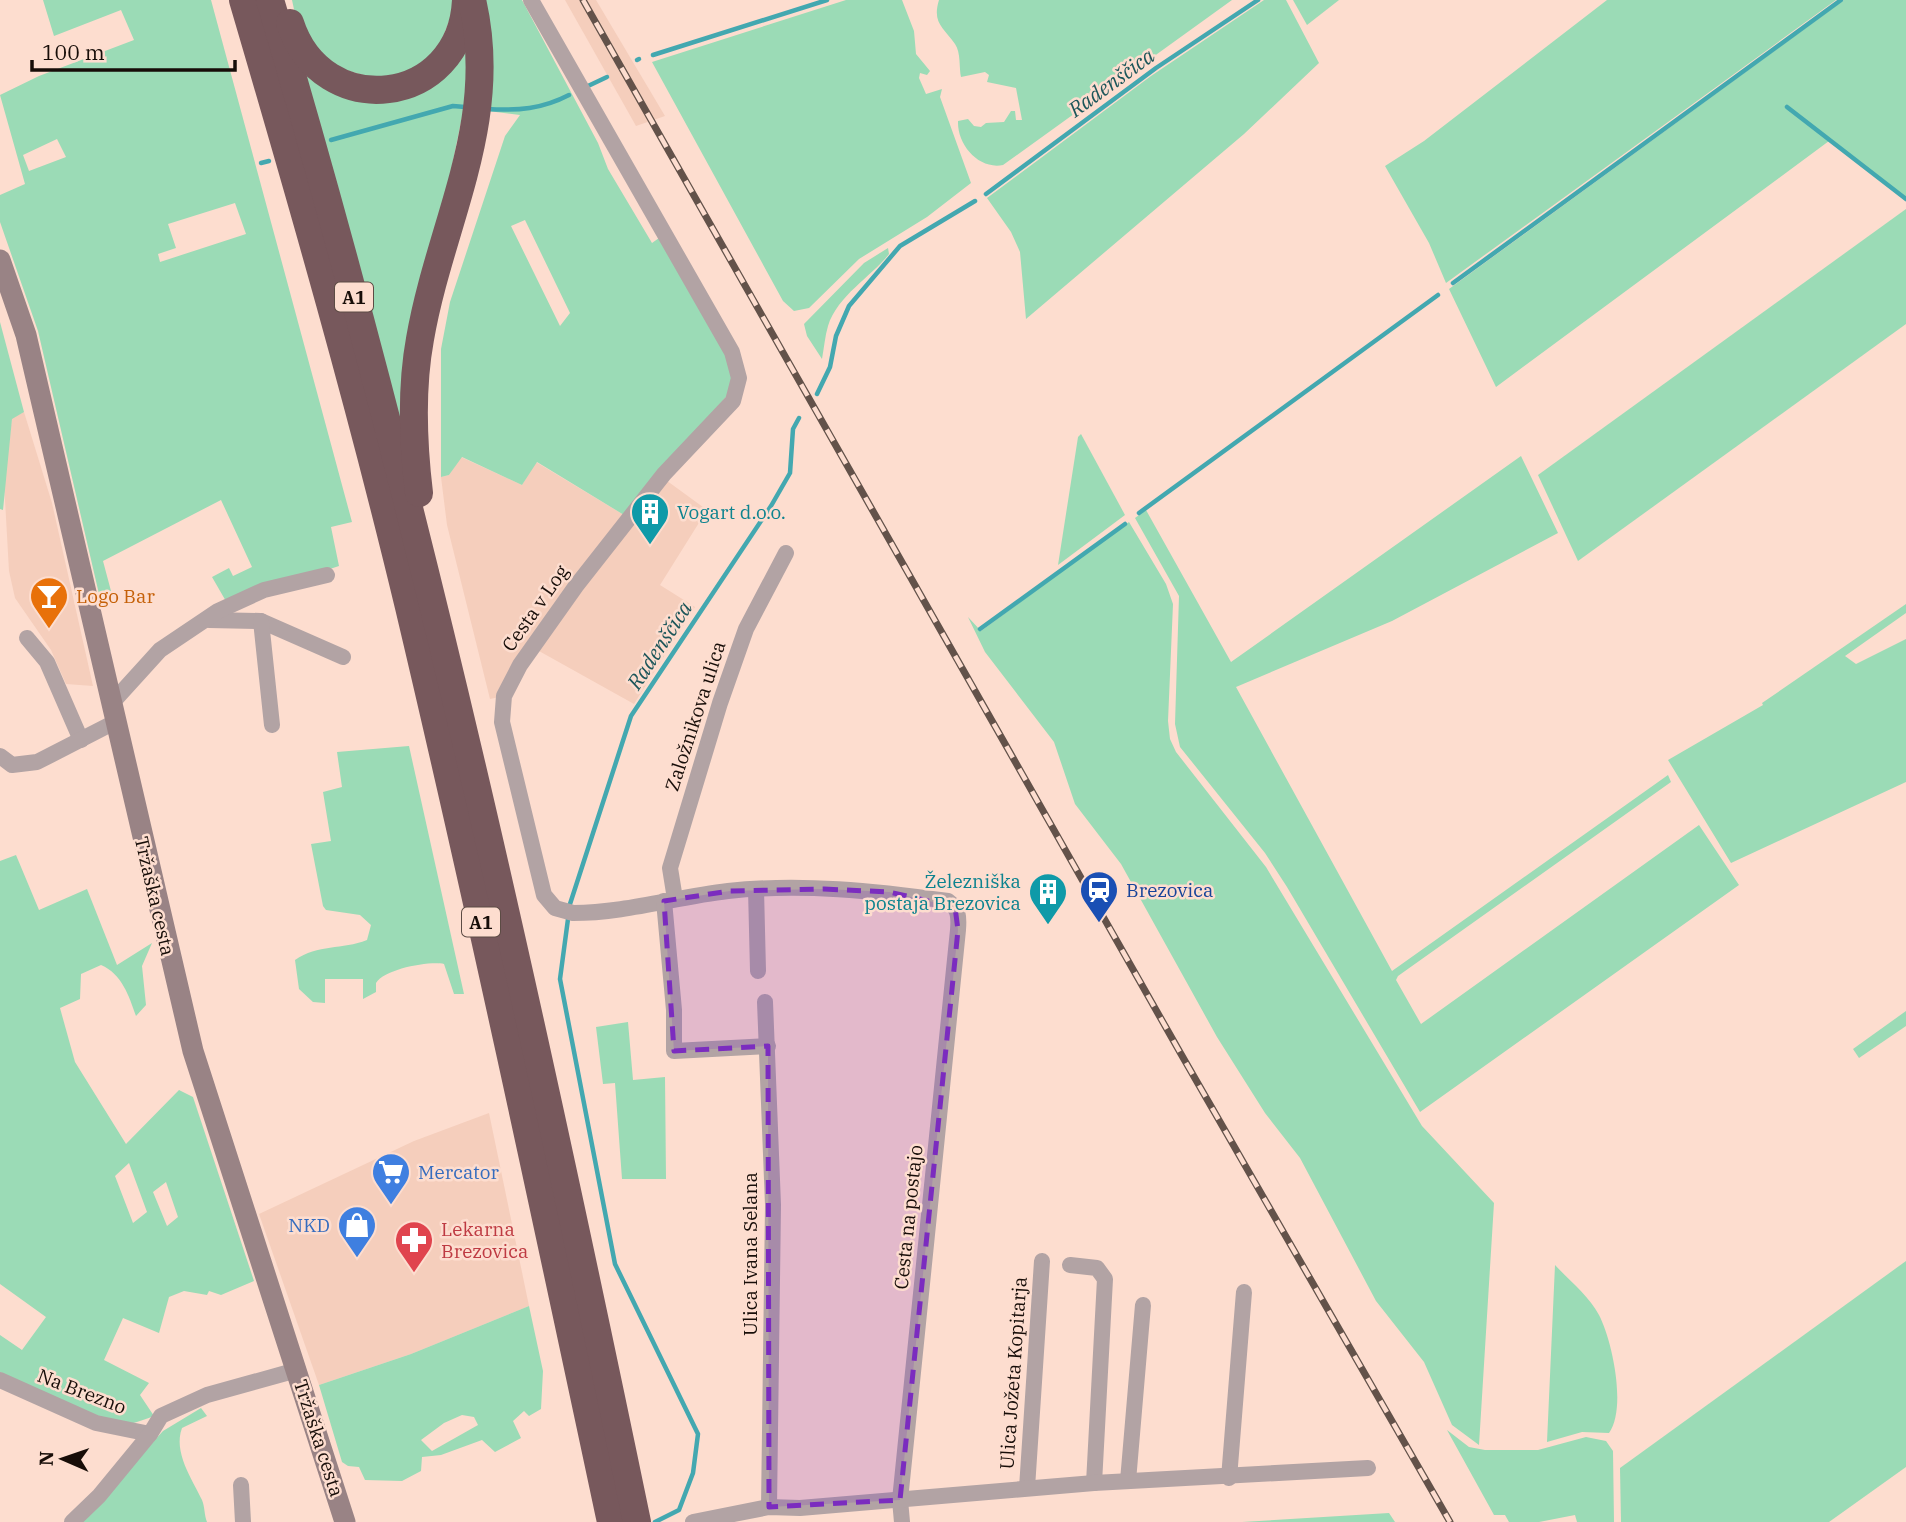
<svg xmlns="http://www.w3.org/2000/svg" width="1906" height="1522" font-family="'IBM Plex Serif',serif">
  <style>
    .built { fill: #f5cebc }
    .green { fill: #9bdbb6; fill-rule: evenodd }
    .lines { fill: none; stroke-linecap: round; stroke-linejoin: round }
    .stream { stroke: #43a8b0; stroke-width: 4.5 }
    .minor { stroke: #b2a3a4; stroke-width: 16 }
    .secondary { stroke: #998385; stroke-width: 21 }
    .motorway { stroke: #77585c; stroke-width: 28 }
    .rail-casing { stroke: #63524a; stroke-width: 7 }
    .rail { stroke: #fdddcf; stroke-width: 4.5; stroke-dasharray: 13; stroke-linecap: butt }
    .marked { fill: #7b2cbf; fill-opacity: 0.2; stroke: #7b2cbf; stroke-width: 5; stroke-dasharray: 14 9; stroke-linejoin: round }
    .labels { text-anchor: middle; dominant-baseline: central; stroke-width: 5; stroke-linejoin: round; paint-order: stroke }
    .shield { fill: #fdddcf; stroke: #5c4b44; stroke-width: 2 }
    .shield-label { font-size: 18px; font-weight: bold; fill: #170d08 }
    .culture-label { font-size: 19px; fill: #0d838f; stroke: #fdddcf; text-anchor: start }
    .food-label { font-size: 19px; fill: #c56008; stroke: #fdddcf; text-anchor: start }
    .street-label { font-size: 19px; fill: #170d08; stroke: #fdddcf }
    .transit-label { font-size: 19px; fill: #164399; stroke: #fdddcf; text-anchor: start }
    .shop-label { font-size: 19px; fill: #366cbe; stroke: #fdddcf; text-anchor: start }
    .health-label { font-size: 19px; fill: #be3a42; stroke: #fdddcf; text-anchor: start }
    .water-label { font-size: 21px; font-style: italic; fill: #1d565a; stroke: #fdddcf }
  </style>
  <rect width="100%" height="100%" fill="#fdddcf"/>
  <g class="built">
    <path d="M565,0H596L665,116L636,126Z"/>
    <path d="M24,412L52,503L93,686L66,684L51,650L15,598L9,571L4,482L12,418Z"/>
    <path d="M461,457L522,485L536,462L624,515L659,475L707,510L660,585L695,607L634,704L530,646L499,697L490,699L447,525L441,477L449,475Z"/>
    <path d="M489,1113L529,1306L411,1354L319,1385L259,1214L414,1141Z"/>
  </g>
  <g class="green">
    <path d="M43,0H211L352,522L331,527L339,566L227,603L212,577L229,568L233,576L252,567L221,500L103,561L111,591L99,594L38,331L0,222V195L25,184L0,95L39,76L134,40L121,10L54,36ZM57,139L66,157L29,171L23,155ZM235,203L246,234L160,262L158,254L176,248L168,224Z"/>
    <path d="M292,0H457L434,61L383,81L332,66L298,28Z"/>
    <path d="M482,0H522L598,143L608,169L652,243L659,238C684,279 734,342 732,390L624,515L537,462L522,485L462,457L449,475L441,477V349L450,302L505,136L520,115L488,111ZM525,220L570,313L560,326L511,226Z"/>
    <path d="M846,0H902L914,31L916,54L930,71L927,75L920,73L919,78L926,94L942,89L940,97L971,183L927,217L859,259L809,308L794,311L783,301L652,62Z"/>
    <path d="M939,0H1232L1003,165C979,170 957,145 958,121L968,119L974,126L981,127L986,123L1004,122L1011,111H1015L1016,120H1022L1016,88L987,82L989,75L985,72L961,77C959,69 961,52 955,44C943,27 932,23 939,0Z"/>
    <path d="M1264,0H1286L1319,63L1244,134L1026,319L1020,252L1011,232L987,198L1151,76Z"/>
    <path d="M1293,0H1339L1307,25Z"/>
    <path d="M1607,0H1836L1446,283L1429,243L1385,166L1424,141Z"/>
    <path d="M1844,0H1906V201L1829,141L1496,387L1449,289Z"/>
    <path d="M466,39L469,83L399,424L306,75L307,73L384,96Z"/>
    <path d="M1906,209V324L1578,561L1538,475Z"/>
    <path d="M888,248L889,254C870,278 838,295 828,326C825,336 824,348 822,359L807,336L804,324L864,263Z"/>
    <path d="M0,322L24,412L12,419L3,510L0,509Z"/>
    <path d="M1081,434L1125,515L1058,565L1078,437Z"/>
    <path d="M1521,456L1558,533L1392,621L1236,687L1392,971L1668,775L1671,782L1398,976L1396,980L1421,1024L1699,825L1739,885L1420,1112L1287,887L1265,853L1180,747L1175,724L1179,596L1135,518L1146,510L1231,662Z"/>
    <path d="M1129,522L1166,584L1173,604L1168,721L1170,739L1176,752L1266,867L1422,1126L1494,1203L1479,1445L1452,1425L1424,1362L1376,1301L1300,1158L1265,1113L1217,1037L1121,864L1075,804L1054,742L985,652L968,617L981,631Z"/>
    <path d="M1906,604V613L1845,656L1856,664L1906,639V782L1731,863L1668,760L1763,705L1762,703Z"/>
    <path d="M409,746L464,994H454L444,964C428,961 385,969 376,983V992L363,999V979H325V1003L313,1002L299,989L295,960C318,944 342,950 367,940L371,925L360,915L326,910L323,906L311,844L331,841L323,792L342,787L337,752Z"/>
    <path d="M16,855L39,910L87,889L117,965L152,943L142,966L146,1005L136,1016C129,996 122,974 101,965L81,974L80,999L60,1008L75,1062L126,1144L179,1090L193,1097L254,1281L221,1295L209,1291L207,1295L184,1291L169,1297L159,1333L123,1318L104,1360L149,1383L140,1395L154,1416C145,1419 133,1425 122,1424C96,1422 27,1385 0,1372V1335L22,1350L46,1317L0,1284V861ZM129,1163L147,1212L133,1223L115,1176ZM166,1182L178,1217L167,1226L153,1192Z"/>
    <path d="M1906,1011V1026L1859,1058L1853,1049Z"/>
    <path d="M628,1022L633,1080L665,1077L666,1179H622L615,1083L603,1084L596,1027Z"/>
    <path d="M1906,1261V1467L1829,1522H1621L1620,1468Z"/>
    <path d="M1555,1265C1569,1280 1589,1296 1599,1315C1612,1340 1627,1408 1609,1433L1582,1432L1547,1442Z"/>
    <path d="M529,1306L543,1371L541,1409L529,1416L524,1411L513,1421L521,1438L495,1452L482,1440L441,1455L422,1457L421,1471L402,1481L365,1480L359,1467L348,1466L342,1462L319,1385L411,1354ZM462,1415L474,1417L478,1425L432,1451L421,1440L444,1423Z"/>
    <path d="M201,1408L207,1416L182,1428C173,1452 192,1479 202,1500C205,1507 204,1515 207,1522H81L163,1431Z"/>
    <path d="M1447,1430L1469,1447L1485,1450H1538L1586,1437L1606,1441L1613,1451L1614,1522H1577L1575,1515L1539,1522H1509L1505,1515H1494Z"/>
    <path d="M1389,1513L1395,1522H1242Z"/>
  </g>
  <g class="lines">
    <g class="stream">
      <path d="M653,55L827,0"/>
      <path d="M637,60L639,59"/>
      <path d="M588,86L607,77"/>
      <path d="M1787,107L1906,199"/>
      <path d="M487,109C518,111 542,109 569,95"/>
      <path d="M331,140L453,106L465,107"/>
      <path d="M261,163L269,161"/>
      <path d="M986,194L1156,68L1258,0"/>
      <path d="M1453,283L1841,0"/>
      <path d="M817,394L830,367L836,336L849,306L900,246L975,201"/>
      <path d="M1139,513L1438,295"/>
      <path d="M980,629L1125,524"/>
      <path d="M655,1522L679,1510L693,1473L698,1434L615,1264L560,979L570,904L631,716L771,506L790,473L793,429L799,418"/>
    </g>
    <g class="minor">
      <path d="M531,0L732,352L739,378L733,401L664,474L576,586L520,665L504,696L502,722L544,895L555,908L573,913C625,913 676,897 728,891C801,883 876,891 948,901C959,909 959,917 958,930L900,1500L902,1522"/>
      <path d="M209,620L261,621L343,657"/>
      <path d="M261,621L272,725"/>
      <path d="M27,638L47,662L81,740"/>
      <path d="M111,704L160,650L218,611L264,590L327,575"/>
      <path d="M0,756L12,765L37,762L115,722"/>
      <path d="M756,889L758,971"/>
      <path d="M675,899L670,868L720,703L746,629L786,553"/>
      <path d="M664,901L674,1010V1051L768,1046"/>
      <path d="M765,1002L773,1205L769,1507"/>
      <path d="M1070,1265L1097,1268L1105,1279L1094,1483"/>
      <path d="M0,1380L96,1423L150,1434"/>
      <path d="M1229,1478L1244,1292"/>
      <path d="M1128,1481L1143,1305"/>
      <path d="M241,1485L243,1522"/>
      <path d="M1027,1488L1042,1261"/>
      <path d="M72,1522L99,1496L150,1434L161,1416L207,1395L297,1370"/>
      <path d="M693,1522L769,1507L800,1508L1094,1483L1368,1468"/>
    </g>
    <path class="secondary" d="M0,260L26,335L193,1051L345,1522"/>
    <g class="motorway">
      <path d="M243,0C302,201 360,403 409,607C481,911 546,1217 611,1522"/>
      <path d="M270,0C419,500 531,1011 637,1522"/>
      <path d="M290,23C322,123 461,107 466,0"/>
      <path d="M419,493C413,443 411,388 420,339C440,223 501,123 472,0"/>
    </g>
    <defs>
      <path id="rail" d="M583,0L1181,1054L1450,1522"/>
    </defs>
    <use href="#rail" class="rail-casing"/>
    <use href="#rail" class="rail"/>
  </g>
  <path class="marked" d="M824,889L889,892L955,907L958,930L900,1500L769,1507L768,1046L674,1051L664,901L730,891Z"/>
  <defs>
    <symbol id="building-pin" viewBox="-11 -11 22 30"><path d="M0 17L-7.5 6A9.5 9.5 0 1 1 7.5 6Z" fill="#0f9aa8" stroke="#fdddcf"/><path d="M-4-6H4V6H1V3H-1V6H-4ZM-2.5-4.3h1.7v1.8h-1.7ZM.8-4.3h1.7v1.8H.8ZM-2.5-1h1.7V.8h-1.7ZM.8-1h1.7V.8H.8Z" fill="#fff"/></symbol>
    <symbol id="bar-pin" viewBox="-11 -11 22 30"><path d="M0 17L-7.5 6A9.5 9.5 0 1 1 7.5 6Z" fill="#e8710a" stroke="#fdddcf"/><path d="M-6-5H6L.8 .8V4.5H3.5V6h-7V4.5H-.8V.8Z" fill="#fff"/></symbol>
    <symbol id="station-pin" viewBox="-11 -11 22 30"><path d="M0 17L-7.5 6A9.5 9.5 0 1 1 7.5 6Z" fill="#1a4fb4" stroke="#fdddcf"/><path d="M-3-6H3Q5-6 5-4V2Q5 4 3 4L4.5 6H3L1.5 4h-3L-3 6H-4.5L-3 4Q-5 4-5 2V-4Q-5-6-3-6ZM-3.5-4v3h7v-3ZM-3.5 1v1.5H-2V1ZM2 1v1.5H3.5V1Z" fill="#fff"/></symbol>
    <symbol id="supermarket-pin" viewBox="-11 -11 22 30"><path d="M0 17L-7.5 6A9.5 9.5 0 1 1 7.5 6Z" fill="#3f7fe0" stroke="#fdddcf"/><path d="M-6-5.5h2.5l.6 2H6L4.5 2H-2.5L-4.4-4H-6ZM-1.5 3.2a1.3 1.3 0 1 0 .1 0ZM3 3.2a1.3 1.3 0 1 0 .1 0Z" fill="#fff"/></symbol>
    <symbol id="shop-pin" viewBox="-11 -11 22 30"><path d="M0 17L-7.5 6A9.5 9.5 0 1 1 7.5 6Z" fill="#3f7fe0" stroke="#fdddcf"/><path d="M-5-2.5h2.3a2.7 3.5 0 0 1 5.4 0H5L5.5 6h-11ZM-1.5-2.5h3a1.5 2.3 0 0 0-3 0Z" fill="#fff"/></symbol>
    <symbol id="pharmacy-pin" viewBox="-11 -11 22 30"><path d="M0 17L-7.5 6A9.5 9.5 0 1 1 7.5 6Z" fill="#e0444e" stroke="#fdddcf"/><path d="M-2-6h4v4h4v4h-4v4h-4v-4h-4v-4h4Z" fill="#fff"/></symbol>
  </defs>
  <g fill-rule="evenodd">
    <use href="#building-pin" x="628" y="490" width="44" height="60"/>
    <use href="#bar-pin" x="27" y="574" width="44" height="60"/>
    <use href="#station-pin" x="1077" y="868" width="44" height="60"/>
    <use href="#building-pin" x="1026" y="870" width="44" height="60"/>
    <use href="#supermarket-pin" x="369" y="1150" width="44" height="60"/>
    <use href="#shop-pin" x="335" y="1203" width="44" height="60"/>
    <use href="#pharmacy-pin" x="392" y="1218" width="44" height="60"/>
  </g>
  <g class="labels">
    <g class="shield">
      <rect x="335" y="282.5" width="38" height="29" rx="5"/>
      <rect x="462" y="907.5" width="38" height="29" rx="5"/>
    </g>
    <g class="shield-label">
      <text x="354" y="297">A1</text>
      <text x="481" y="922">A1</text>
    </g>
    <g class="culture-label">
      <text x="677" y="512">Vogart d.o.o.</text>
      <text x="1021" y="881" text-anchor="end">Železniška<tspan x="1021" dy="22">postaja Brezovica</tspan></text>
    </g>
    <g class="food-label">
      <text x="76" y="596">Logo Bar</text>
    </g>
    <g class="street-label">
      <text transform="translate(535 608) rotate(-55)">Cesta v Log</text>
      <text transform="translate(695 716) rotate(-72)">Založnikova ulica</text>
      <text transform="translate(155 896) rotate(77)">Tržaška cesta</text>
      <text transform="translate(908 1217) rotate(-84)">Cesta na postajo</text>
      <text transform="translate(750 1254) rotate(-90)">Ulica Ivana Selana</text>
      <text transform="translate(1013 1373) rotate(-86)">Ulica Jožeta Kopitarja</text>
      <text transform="translate(82 1391) rotate(21)">Na Brezno</text>
      <text transform="translate(319 1438) rotate(72)">Tržaška cesta</text>
    </g>
    <g class="transit-label">
      <text x="1126" y="890">Brezovica</text>
    </g>
    <g class="shop-label">
      <text x="418" y="1172">Mercator</text>
      <text x="330" y="1225" text-anchor="end">NKD</text>
    </g>
    <g class="health-label">
      <text x="441" y="1229">Lekarna<tspan x="441" dy="22">Brezovica</tspan></text>
    </g>
    <g class="water-label">
      <text transform="translate(1111 82) rotate(-36)">Radenščica</text>
      <text transform="translate(659 645) rotate(-57)">Radenščica</text>
    </g>
  </g>
  <g transform="translate(63 1459) rotate(272)" stroke="#fdddcf" stroke-width="5" paint-order="stroke">
  <path d="M0-5L12 26L0 18L-12 26Z" fill="#170d08"/>
  <text y="-10" font-size="19" font-weight="bold" text-anchor="middle" fill="#170d08">N</text>
  </g>
  <path d="M32 60v10h203v-10" fill="none" stroke="#170d08" stroke-width="3.5"/>
  <text x="42" y="60" font-size="21" fill="#170d08" stroke="#fdddcf" stroke-width="5" paint-order="stroke">100 m</text>
</svg>
